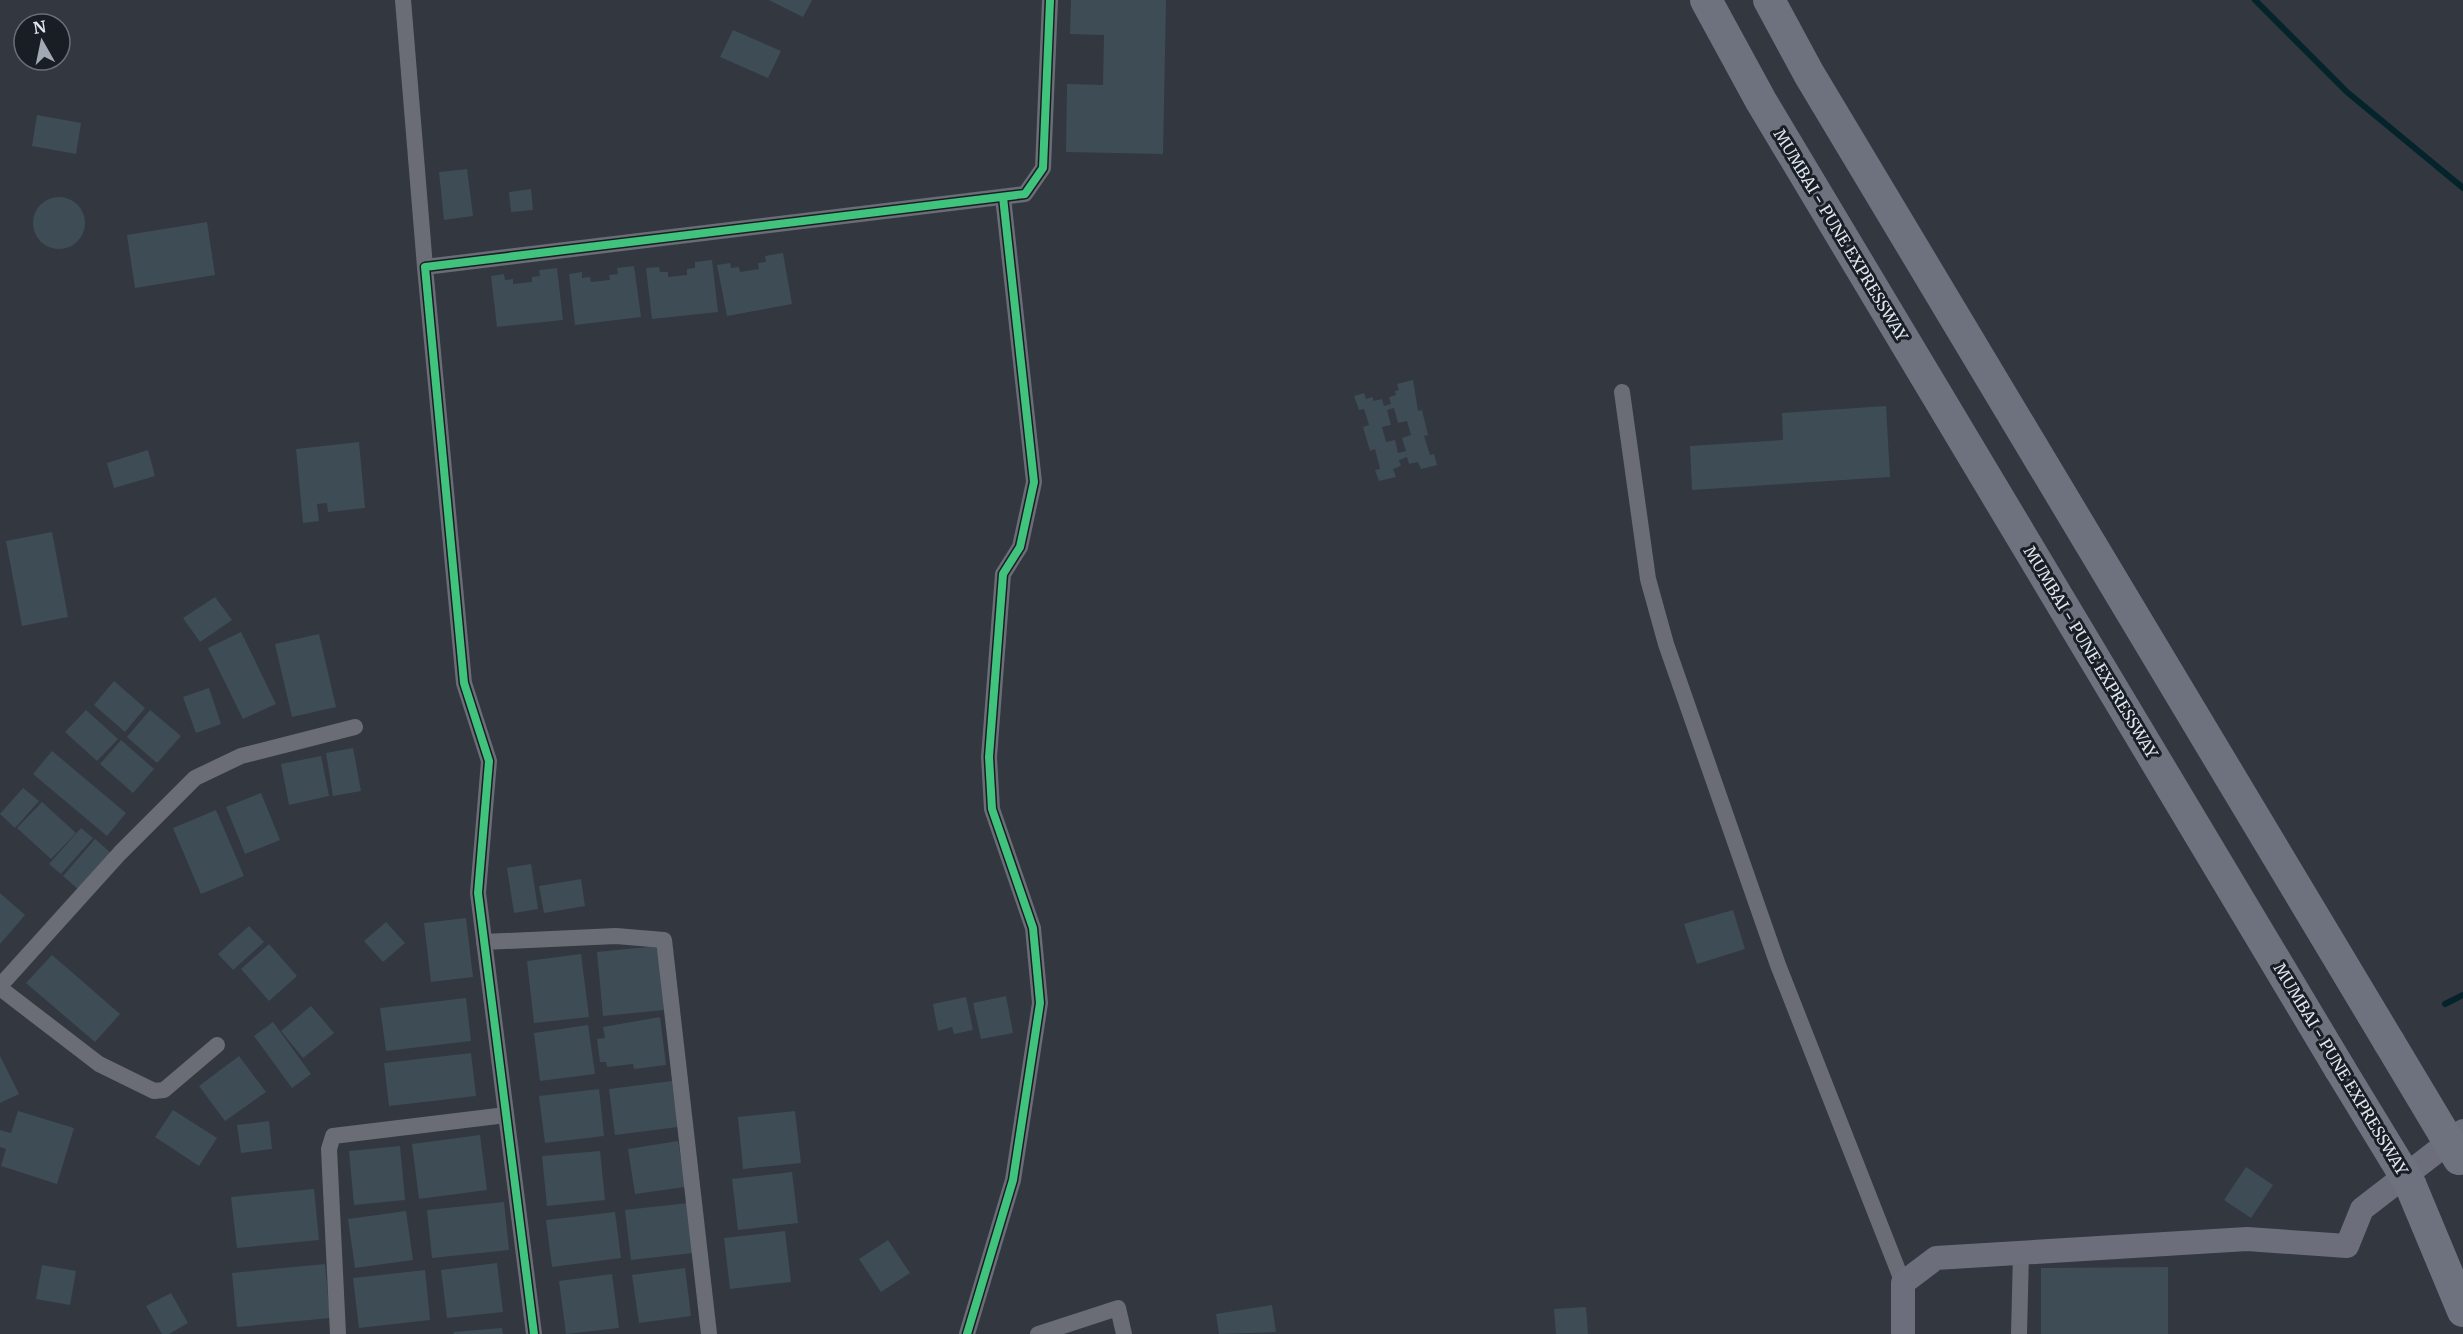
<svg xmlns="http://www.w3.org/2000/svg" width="2463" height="1334" font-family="Merriweather,serif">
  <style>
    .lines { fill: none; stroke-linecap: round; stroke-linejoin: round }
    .stream { stroke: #04232b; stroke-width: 6 }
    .building { fill: #3e4c56; fill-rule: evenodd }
    .street { stroke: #6a6d76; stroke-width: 16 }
    .secondary { stroke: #6c6e7b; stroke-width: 24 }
    .highway { stroke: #6e727f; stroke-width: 32 }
    .highway-bridge { stroke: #6e727f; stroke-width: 32 }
    .cycleway-casing { stroke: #191e25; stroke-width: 11 }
    .cycleway { stroke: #40c37c; stroke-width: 8 }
    .labels { text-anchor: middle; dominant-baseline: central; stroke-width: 6; stroke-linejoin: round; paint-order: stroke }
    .street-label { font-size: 16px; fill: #e0e7f1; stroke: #191e25 }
  </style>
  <rect width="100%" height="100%" fill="#323740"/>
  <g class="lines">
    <g class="stream">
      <path d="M2255,0L2347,92L2463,188"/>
      <path d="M2445,1004L2463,995"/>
    </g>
  </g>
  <g class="building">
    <path d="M769,0H812L803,17Z"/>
    <path d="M1071,0H1166L1163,154L1066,152L1067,84L1103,85L1104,35L1070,34Z"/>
    <path d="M733,30L781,51L768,78L720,57Z"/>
    <path d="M37,115L81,123L76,154L32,146Z"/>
    <path d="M467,169L473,216L444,220L439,172Z"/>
    <path d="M531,189L533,210L511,212L509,192Z"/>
    <circle cx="59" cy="223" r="26"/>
    <path d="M207,222L215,275L135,288L127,235Z"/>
    <path d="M783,253L792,304L727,316L717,265L730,263L731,268L739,267L740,272L759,269L758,263L766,262L765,256Z"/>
    <path d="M712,260L718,312L652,319L646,268L659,267L660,272H668V277L687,275V269L695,268V262Z"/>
    <path d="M634,266L641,317L575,325L569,274L582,272V278L590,277L591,282L610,280L609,275L618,274L617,268Z"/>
    <path d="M557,268L563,320L497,327L491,276L504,274L505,280L513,279V284L532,282V277L540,276L539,270Z"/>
    <path d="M1413,380L1418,411L1422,410L1428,435L1424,436L1430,455L1434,454L1437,465L1421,469L1418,462L1409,464L1407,457L1399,460L1401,466L1393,469L1396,477L1379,481L1375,470L1380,469L1375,449L1370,451L1363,427L1369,425L1364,409L1359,410L1354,396L1364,393L1366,399L1373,397V401L1382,399L1384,406L1391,404L1389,397L1396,395L1395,391L1399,390L1397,384ZM1394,408L1398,423L1407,421L1411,435L1402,438L1406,451L1398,453L1395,440L1386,442L1382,427L1391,425L1387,410Z"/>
    <path d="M1886,406L1890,477L1692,490L1690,446L1783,440L1782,413Z"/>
    <path d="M359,442L365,508L328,512L327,503L317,504L319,521L303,523L296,449Z"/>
    <path d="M148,450L155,476L114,488L107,463Z"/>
    <path d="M52,532L68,617L22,626L6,541Z"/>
    <path d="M215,597L232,620L200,642L183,618Z"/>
    <path d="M241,632L276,704L243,719L208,648Z"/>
    <path d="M319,634L336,707L292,717L275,644Z"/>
    <path d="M114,681L145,708L125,732L94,705Z"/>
    <path d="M209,688L221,724L196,733L183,697Z"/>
    <path d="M86,710L118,739L97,761L65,732Z"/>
    <path d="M150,710L181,736L157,763L127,737Z"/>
    <path d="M121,740L154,769L133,793L100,764Z"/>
    <path d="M353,748L361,791L333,796L326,753Z"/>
    <path d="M52,751L126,813L107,836L33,774Z"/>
    <path d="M321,756L329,796L289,805L281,764Z"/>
    <path d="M23,788L39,801L15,828L0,814Z"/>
    <path d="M261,793L280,840L245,854L226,807Z"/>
    <path d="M42,802L76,833L51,859L17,828Z"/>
    <path d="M216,810L244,876L201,894L173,828Z"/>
    <path d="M81,828L93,838L61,874L49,864Z"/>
    <path d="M95,839L111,853L79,890L63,876Z"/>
    <path d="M531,864L538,909L514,913L507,868Z"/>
    <path d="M581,879L585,906L544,913L539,886Z"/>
    <path d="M0,893L25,915L0,944Z"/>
    <path d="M1733,910L1745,949L1697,964L1684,924Z"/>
    <path d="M466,918L473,977L431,982L424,923Z"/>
    <path d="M386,922L405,943L383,962L364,941Z"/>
    <path d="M249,926L264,942L233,970L218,954Z"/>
    <path d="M269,944L297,976L269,1001L241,969Z"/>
    <path d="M658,946L664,1010L603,1016L597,952Z"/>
    <path d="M581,954L589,1017L534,1023L527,961Z"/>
    <path d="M52,955L120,1014L95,1042L26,983Z"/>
    <path d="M1006,996L1013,1033L981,1039L973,1003Z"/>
    <path d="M966,997L973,1030L954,1034L952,1027L938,1031L933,1004Z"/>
    <path d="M466,998L471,1041L386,1051L380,1008Z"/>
    <path d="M311,1006L334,1033L303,1058L281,1031Z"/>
    <path d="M660,1017L666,1065L634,1069L633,1064L607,1067L606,1062H600L597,1039L605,1038L603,1027Z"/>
    <path d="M273,1022L311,1074L292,1088L254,1036Z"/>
    <path d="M588,1025L595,1074L540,1081L534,1033Z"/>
    <path d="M471,1053L476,1096L389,1106L384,1063Z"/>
    <path d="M0,1056L19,1094L0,1103Z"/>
    <path d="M239,1056L266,1092L225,1121L199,1086Z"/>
    <path d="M672,1081L678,1127L615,1135L609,1089Z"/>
    <path d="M599,1089L604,1136L545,1143L539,1096Z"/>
    <path d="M173,1110L217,1138L199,1166L155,1137Z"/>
    <path d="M18,1111L74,1128L57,1184L1,1166L6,1149L0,1147V1130L11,1133Z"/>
    <path d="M795,1111L801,1163L743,1169L738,1117Z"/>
    <path d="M269,1121L272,1149L241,1153L237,1125Z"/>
    <path d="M480,1135L487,1190L419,1199L412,1144Z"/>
    <path d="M678,1141L685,1187L635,1194L628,1149Z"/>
    <path d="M400,1146L405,1200L354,1205L349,1151Z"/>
    <path d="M600,1151L605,1200L547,1206L542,1156Z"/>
    <path d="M2246,1167L2273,1185L2251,1218L2224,1200Z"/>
    <path d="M792,1172L798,1223L738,1230L732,1179Z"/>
    <path d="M314,1189L319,1240L237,1248L231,1197Z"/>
    <path d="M504,1202L509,1250L432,1258L427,1210Z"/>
    <path d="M688,1203L693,1253L631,1260L625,1210Z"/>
    <path d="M406,1211L413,1260L355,1268L348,1219Z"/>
    <path d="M615,1212L621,1258L552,1267L546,1220Z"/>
    <path d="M785,1231L791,1282L730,1289L724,1238Z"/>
    <path d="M888,1240L910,1273L881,1292L859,1259Z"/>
    <path d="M497,1263L503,1312L447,1318L441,1270Z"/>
    <path d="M325,1264L330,1318L237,1327L232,1273Z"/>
    <path d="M42,1265L76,1271L70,1305L36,1299Z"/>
    <path d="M2168,1267V1334H2041V1268Z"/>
    <path d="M685,1268L691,1316L639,1323L632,1275Z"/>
    <path d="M425,1270L430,1320L359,1328L353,1278Z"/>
    <path d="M612,1274L619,1328L566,1334L559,1281Z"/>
    <path d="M171,1293L188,1323L169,1334H162L146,1306Z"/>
    <path d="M1272,1305L1276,1332L1219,1334L1216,1314Z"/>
    <path d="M1586,1307L1588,1334H1556L1554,1309Z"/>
    <path d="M502,1328L503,1334H454L453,1332Z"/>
  </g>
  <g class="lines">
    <g class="street">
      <path d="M403,0L425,267"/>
      <path d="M1622,392L1648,579L1666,644L1778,965L1903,1283"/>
      <path d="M484,942L616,936L664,940L709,1334"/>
      <path d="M0,986L120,853L195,778L241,756L355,727"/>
      <path d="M0,988L99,1064L154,1091L164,1090L217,1045"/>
      <path d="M338,1334L329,1149L333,1136L506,1115"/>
      <path d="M534,1334L478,893L489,761L464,683L425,267L1025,194L1043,168L1050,0"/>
      <path d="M967,1334L1013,1180L1040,1003L1033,928L992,809L989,757L1003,574L1020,547L1034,482L1003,197"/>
      <path d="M1038,1334L1118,1308L1124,1334"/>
      <path d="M2019,1334L2021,1253"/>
    </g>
    <path class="secondary" d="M1903,1334V1283L1936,1258L2247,1239L2347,1246L2362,1209L2463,1131"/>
    <g class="highway">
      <path d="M1706,0L1761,101L2340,1069"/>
      <path d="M1769,0L1809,74L2389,1042"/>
      <path d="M2410,1184L2463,1311"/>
    </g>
    <g class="highway-bridge">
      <path d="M2389,1042L2459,1159"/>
      <path d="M2340,1069L2410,1184"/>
    </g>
    <defs>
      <g id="cycleway">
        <path d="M534,1334L478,893L489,761L464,683L425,267L1025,194L1043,168L1050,0"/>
        <path d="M967,1334L1013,1180L1040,1003L1033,928L992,809L989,757L1003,574L1020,547L1034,482L1003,197"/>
      </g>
    </defs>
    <use href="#cycleway" class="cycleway-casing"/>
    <use href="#cycleway" class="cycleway"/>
  </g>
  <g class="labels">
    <g class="street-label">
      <text transform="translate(1841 235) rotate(59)">MUMBAI - PUNE EXPRESSWAY</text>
      <text transform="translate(2091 652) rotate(59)">MUMBAI - PUNE EXPRESSWAY</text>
      <text transform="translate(2341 1069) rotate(59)">MUMBAI - PUNE EXPRESSWAY</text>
    </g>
  </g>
  <g transform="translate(42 42) rotate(351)"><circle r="28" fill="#191e25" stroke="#696e77" stroke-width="1.5"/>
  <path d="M0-4.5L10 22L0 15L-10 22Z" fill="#a3a9b3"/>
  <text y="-9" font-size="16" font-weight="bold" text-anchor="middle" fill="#e0e7f1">N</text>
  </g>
</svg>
